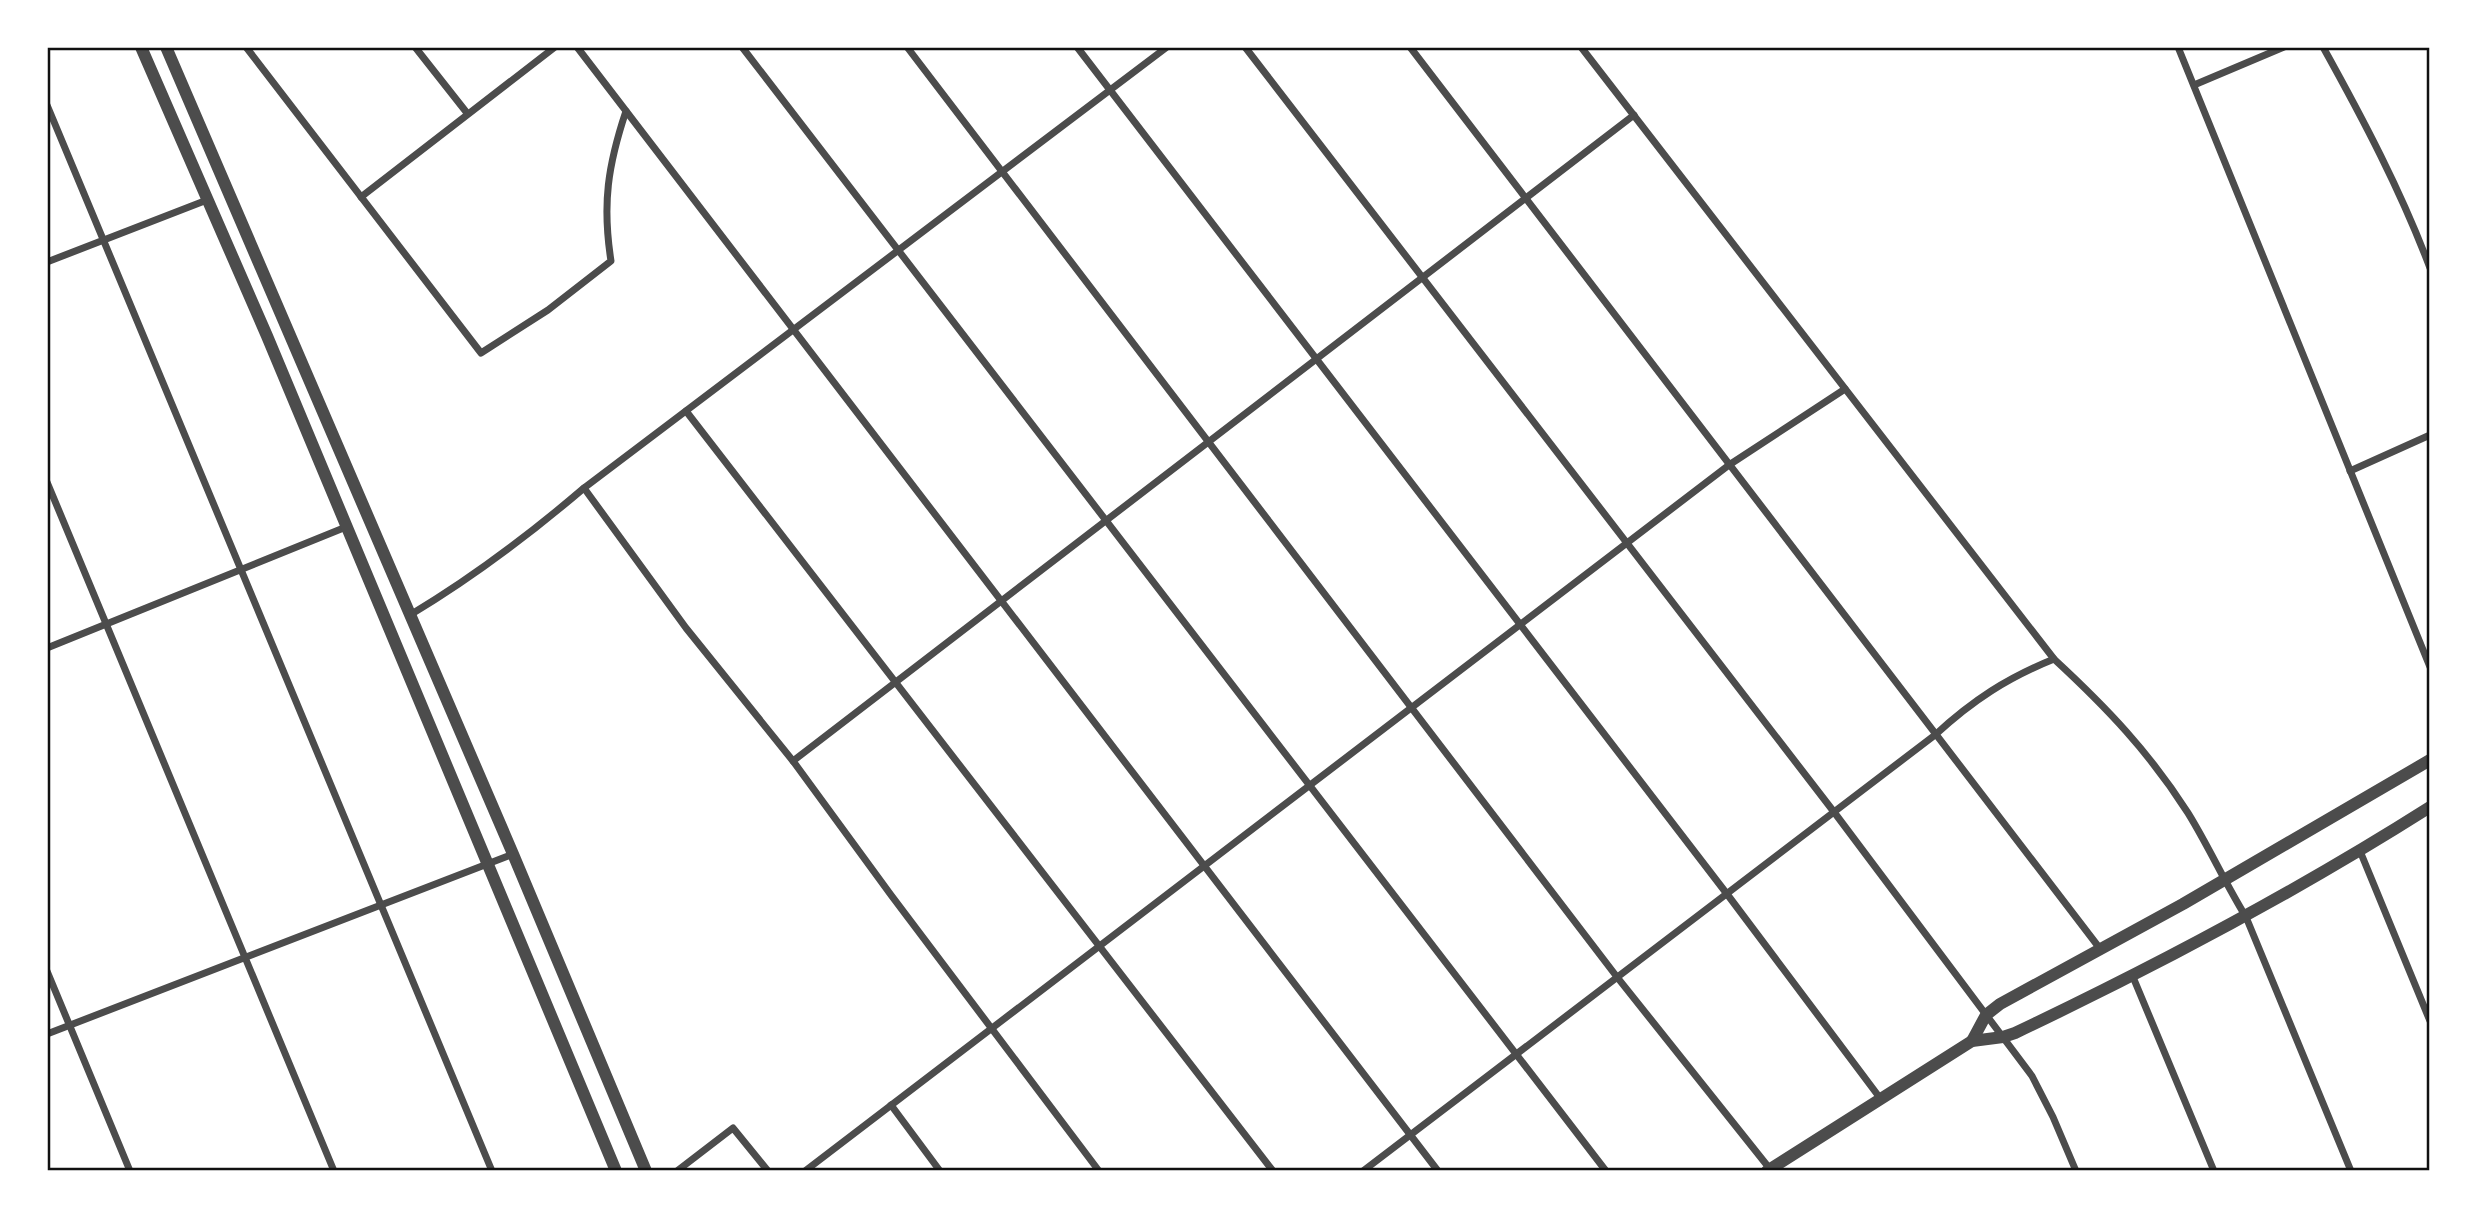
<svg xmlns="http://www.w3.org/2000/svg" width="2477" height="1218" font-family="'Asap Condensed',sans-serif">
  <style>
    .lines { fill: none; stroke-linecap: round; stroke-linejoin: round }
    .minor { stroke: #4c4c4c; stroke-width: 7 }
    .tertiary { stroke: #4c4c4c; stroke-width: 12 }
    .neatline { fill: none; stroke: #111; stroke-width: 2.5 }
  </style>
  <rect width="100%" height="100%" fill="#fff"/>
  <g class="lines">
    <g class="minor">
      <path d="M246,47L481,353L548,310L611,261C602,204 608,165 626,111"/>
      <path d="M415,47L467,113"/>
      <path d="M577,47L1438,1171"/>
      <path d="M742,47L1606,1171"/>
      <path d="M907,47L1617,977L1770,1169"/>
      <path d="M1077,47L1727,894L1880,1098"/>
      <path d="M1245,47L1834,812L2032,1076L2053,1117L2076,1171"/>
      <path d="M1410,47L2101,950"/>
      <path d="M1581,47L2054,659C2107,708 2149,752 2188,813C2209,847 2225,883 2246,917L2351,1171"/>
      <path d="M2178,47L2430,667"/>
      <path d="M2323,47C2363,119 2401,191 2430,268"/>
      <path d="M2194,85L2284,47"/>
      <path d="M47,105L492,1171"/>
      <path d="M361,197L555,47"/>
      <path d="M47,262L207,200"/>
      <path d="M686,411L1273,1171"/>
      <path d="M2350,471L2430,435"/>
      <path d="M47,482L334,1171"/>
      <path d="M584,488L686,628L793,761L891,895L1099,1171"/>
      <path d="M410,615C472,578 529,535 584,488L1167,47"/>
      <path d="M47,648L346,527"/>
      <path d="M793,761L1634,115"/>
      <path d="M2360,851L2430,1021"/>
      <path d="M47,971L130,1171"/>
      <path d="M2133,977L2214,1171"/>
      <path d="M47,1034L513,854"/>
      <path d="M891,1105L940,1171"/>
      <path d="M677,1171L733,1128L768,1171"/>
      <path d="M805,1171L1729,465L1845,389"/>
      <path d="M1363,1171L1935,735C1973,700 2007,678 2054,659"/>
    </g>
    <g class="tertiary">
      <path d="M141,47L267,336L616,1171"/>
      <path d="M166,47L513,854L646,1171"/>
      <path d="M1972,1041L1986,1015L2000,1004L2183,904L2430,760"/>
      <path d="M1767,1171L1972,1041L2003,1037L2015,1033C2158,965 2296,892 2430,807"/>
    </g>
  </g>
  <rect width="2477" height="1218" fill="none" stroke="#ffffff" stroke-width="98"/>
  <rect x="49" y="49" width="2379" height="1120" class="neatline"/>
</svg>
